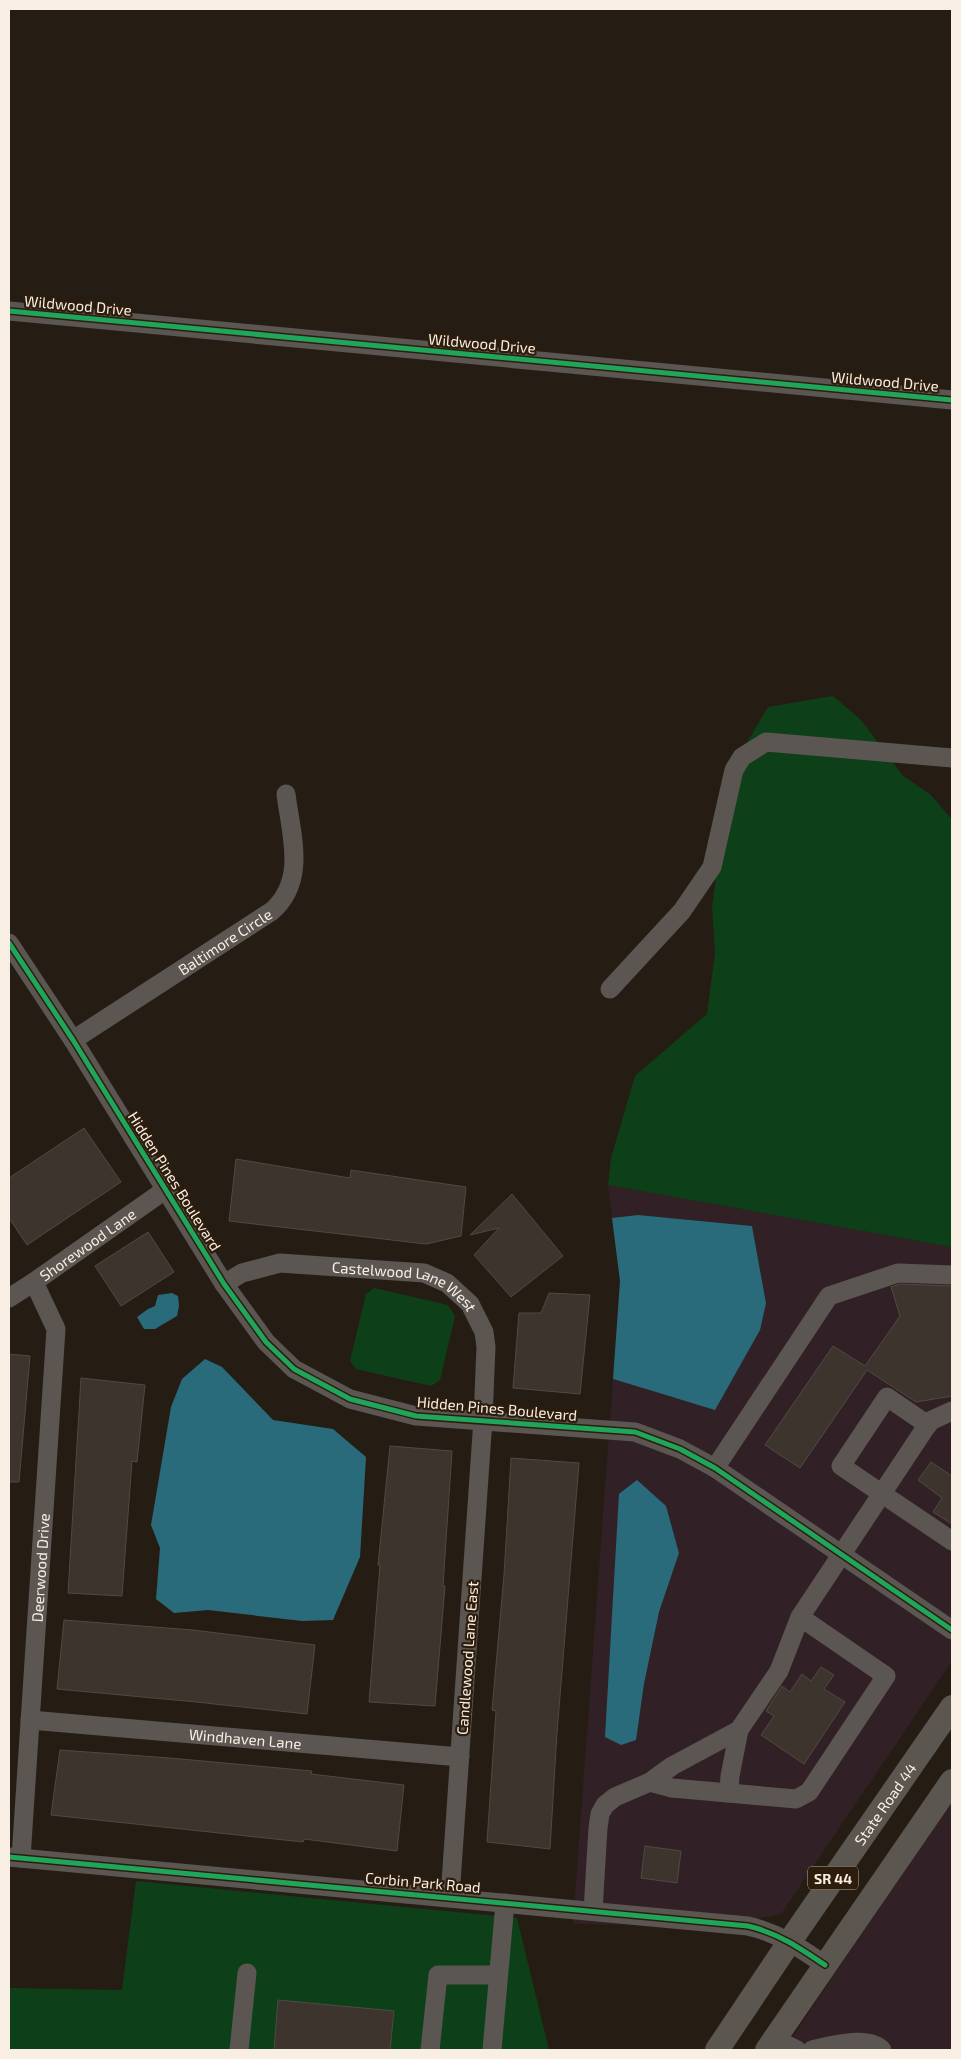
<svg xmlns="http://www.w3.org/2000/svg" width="961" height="2059" font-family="'Exo 2',sans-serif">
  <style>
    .commercial { fill: #312127; fill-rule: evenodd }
    .green { fill: #0d4019 }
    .water { fill: #2a6b7b }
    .building { fill: #3c342d; stroke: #514942 }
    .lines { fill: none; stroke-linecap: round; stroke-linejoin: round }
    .minor { stroke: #5b5652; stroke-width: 19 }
    .major { stroke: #5c5650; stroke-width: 24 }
    .cycleway-casing { stroke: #2d1d0c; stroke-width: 8 }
    .cycleway { stroke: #20a55d; stroke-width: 5 }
    .labels { text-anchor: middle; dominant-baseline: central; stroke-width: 4.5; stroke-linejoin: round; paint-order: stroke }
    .shield { fill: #2d1d0c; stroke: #bcafa2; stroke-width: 1 }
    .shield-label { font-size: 14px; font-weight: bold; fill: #f9eee3 }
    .street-label { font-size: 15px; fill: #f9eee3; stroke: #2d1d0c }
  </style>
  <rect width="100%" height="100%" fill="#251d14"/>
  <g class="commercial">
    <path d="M608,1185L952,1247V1661L781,1914L720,1926L573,1924L613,1379L673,1398L766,1303L752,1226L638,1215L612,1218ZM666,1506L679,1553L659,1612L644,1684L636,1740Z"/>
    <path d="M952,1799V2050H784Z"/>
  </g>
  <g class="green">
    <path d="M833,696L861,720L902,775L931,795L952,820V1247L608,1185L611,1158L635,1076L707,1014L715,953L712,907L727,798L742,751L768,707Z"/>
    <path d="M374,1288L448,1305L455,1316L440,1380L431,1386L356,1369L350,1361L366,1294Z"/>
    <path d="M136,1881L517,1918L549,2050H9V1988L122,1990Z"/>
  </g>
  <g class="water">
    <path d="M638,1215L752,1226L766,1303L760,1330L715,1410L613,1379L620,1281L612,1218Z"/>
    <path d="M172,1293L178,1296L179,1306L177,1316L155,1329H144L137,1317L148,1309L155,1306L158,1295Z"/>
    <path d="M205,1359L222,1367L273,1420L333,1429L366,1457L360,1557L333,1620L302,1621L208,1610L174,1613L156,1599L160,1548L151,1525L171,1407L182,1379Z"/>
    <path d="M637,1480L666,1506L679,1553L659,1612L644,1684L636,1740L621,1745L605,1737L619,1494Z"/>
  </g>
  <g class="building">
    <path d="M84,1128L121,1182L27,1245L9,1218V1178Z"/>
    <path d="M236,1159L350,1178L351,1170L466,1187L461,1236L426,1244L229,1221Z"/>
    <path d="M512,1194L563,1256L511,1297L474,1255L499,1228L470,1235Z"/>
    <path d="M148,1232L174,1272L121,1306L95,1266Z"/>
    <path d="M900,1284L952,1286V1396L916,1402L867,1370L800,1468L765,1445L833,1346L865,1366L900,1316L891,1287Z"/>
    <path d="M549,1293L590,1295L580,1394L513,1388L519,1313H541Z"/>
    <path d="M9,1354L30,1356L19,1482H9Z"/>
    <path d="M81,1378L145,1385L137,1462L132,1461L122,1596L68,1593Z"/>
    <path d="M390,1446L452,1451L443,1586H445L435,1706L369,1702L380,1565H378Z"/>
    <path d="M511,1458L579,1463L557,1733L550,1849L487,1842L496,1711L492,1710L504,1575Z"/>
    <path d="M931,1462L952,1476V1524L933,1512L942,1498L918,1480Z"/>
    <path d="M64,1620L193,1630L315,1645L307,1714L196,1702L57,1689Z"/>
    <path d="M821,1667L834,1675L824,1689L845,1702L804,1764L761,1735L774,1716L766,1711L782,1686L790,1692L802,1674L811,1681Z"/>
    <path d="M60,1750L170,1758L312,1771L311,1774L404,1785L397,1851L304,1839L303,1842L51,1815Z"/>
    <path d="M645,1846L681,1851L677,1883L641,1878Z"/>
    <path d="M278,2000L394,2011L390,2050H274Z"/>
  </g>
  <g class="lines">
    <g class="minor">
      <path d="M9,311L952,400"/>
      <path d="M9,943L73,1040L224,1284L266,1342L294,1369L350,1399L416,1416L635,1432L680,1449L715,1468L952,1630"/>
      <path d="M610,989L682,911L712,867L734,770L742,757L766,742L952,758"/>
      <path id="s1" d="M73,1040L272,911C307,880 291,835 286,794"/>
      <path id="s2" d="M224,1284L242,1273L280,1263L424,1273L447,1283L470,1304L484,1332L486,1347L483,1419L450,1897"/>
      <path id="s3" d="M9,1298L34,1282L165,1190"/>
      <path d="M928,1425L887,1397L841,1466L952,1541"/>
      <path d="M715,1468L829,1296L898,1273L952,1275"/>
      <path id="s4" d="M30,1720L460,1757"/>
      <path d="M650,1782L672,1788L796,1799L809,1792L886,1676L800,1617"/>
      <path d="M729,1793L730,1776L739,1730L779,1671L800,1617L930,1421L952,1411"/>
      <path d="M9,1857L748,1926C778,1933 800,1948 825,1965"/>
      <path id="s5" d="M21,1858L56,1329L34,1282"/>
      <path d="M593,1911L598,1828L600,1814L605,1805L615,1797L650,1782L672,1766L739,1730"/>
      <path d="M775,2039L797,2050"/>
      <path d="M239,2050L247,1973"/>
      <path d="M430,2050L438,1975H498"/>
      <path d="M492,2050L505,1903"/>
      <path d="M812,2050C830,2046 868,2035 882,2050"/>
    </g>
    <g class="major">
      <path id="s6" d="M717,2050L790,1941L952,1707"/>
      <path d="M767,2050L952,1781"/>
    </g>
    <defs>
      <g id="cycleway">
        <path d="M9,311L952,400"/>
        <path d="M9,943L73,1040L224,1284L266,1342L294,1369L350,1399L416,1416L635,1432L680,1449L715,1468L952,1630"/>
        <path d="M9,1857L748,1926C778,1933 800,1948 825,1965"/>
      </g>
    </defs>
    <use href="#cycleway" class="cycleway-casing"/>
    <use href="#cycleway" class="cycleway"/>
  </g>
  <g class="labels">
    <rect class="shield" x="808" y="1866.5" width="50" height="23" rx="4"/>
    <g class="shield-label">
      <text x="833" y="1878">SR 44</text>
    </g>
    <g class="street-label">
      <text transform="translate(78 305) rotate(5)">Wildwood Drive</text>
      <text transform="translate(482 343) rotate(5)">Wildwood Drive</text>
      <text transform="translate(885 381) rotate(5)">Wildwood Drive</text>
      <text stroke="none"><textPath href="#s1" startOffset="181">Baltimore Circle</textPath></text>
      <text transform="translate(175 1181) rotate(58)">Hidden Pines Boulevard</text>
      <text stroke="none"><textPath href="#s3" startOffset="95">Shorewood Lane</textPath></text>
      <text stroke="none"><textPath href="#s2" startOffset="190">Castelwood Lane West</textPath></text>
      <text transform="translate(497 1408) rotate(5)">Hidden Pines Boulevard</text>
      <text stroke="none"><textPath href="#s5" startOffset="291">Deerwood Drive</textPath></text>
      <text transform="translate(467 1658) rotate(-86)">Candlewood Lane East</text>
      <text stroke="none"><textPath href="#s4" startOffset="216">Windhaven Lane</textPath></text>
      <text stroke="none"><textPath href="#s6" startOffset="298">State Road 44</textPath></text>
      <text transform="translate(423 1882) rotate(5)">Corbin Park Road</text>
    </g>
  </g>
  <rect width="961" height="2059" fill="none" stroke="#f9eee3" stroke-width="20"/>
</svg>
